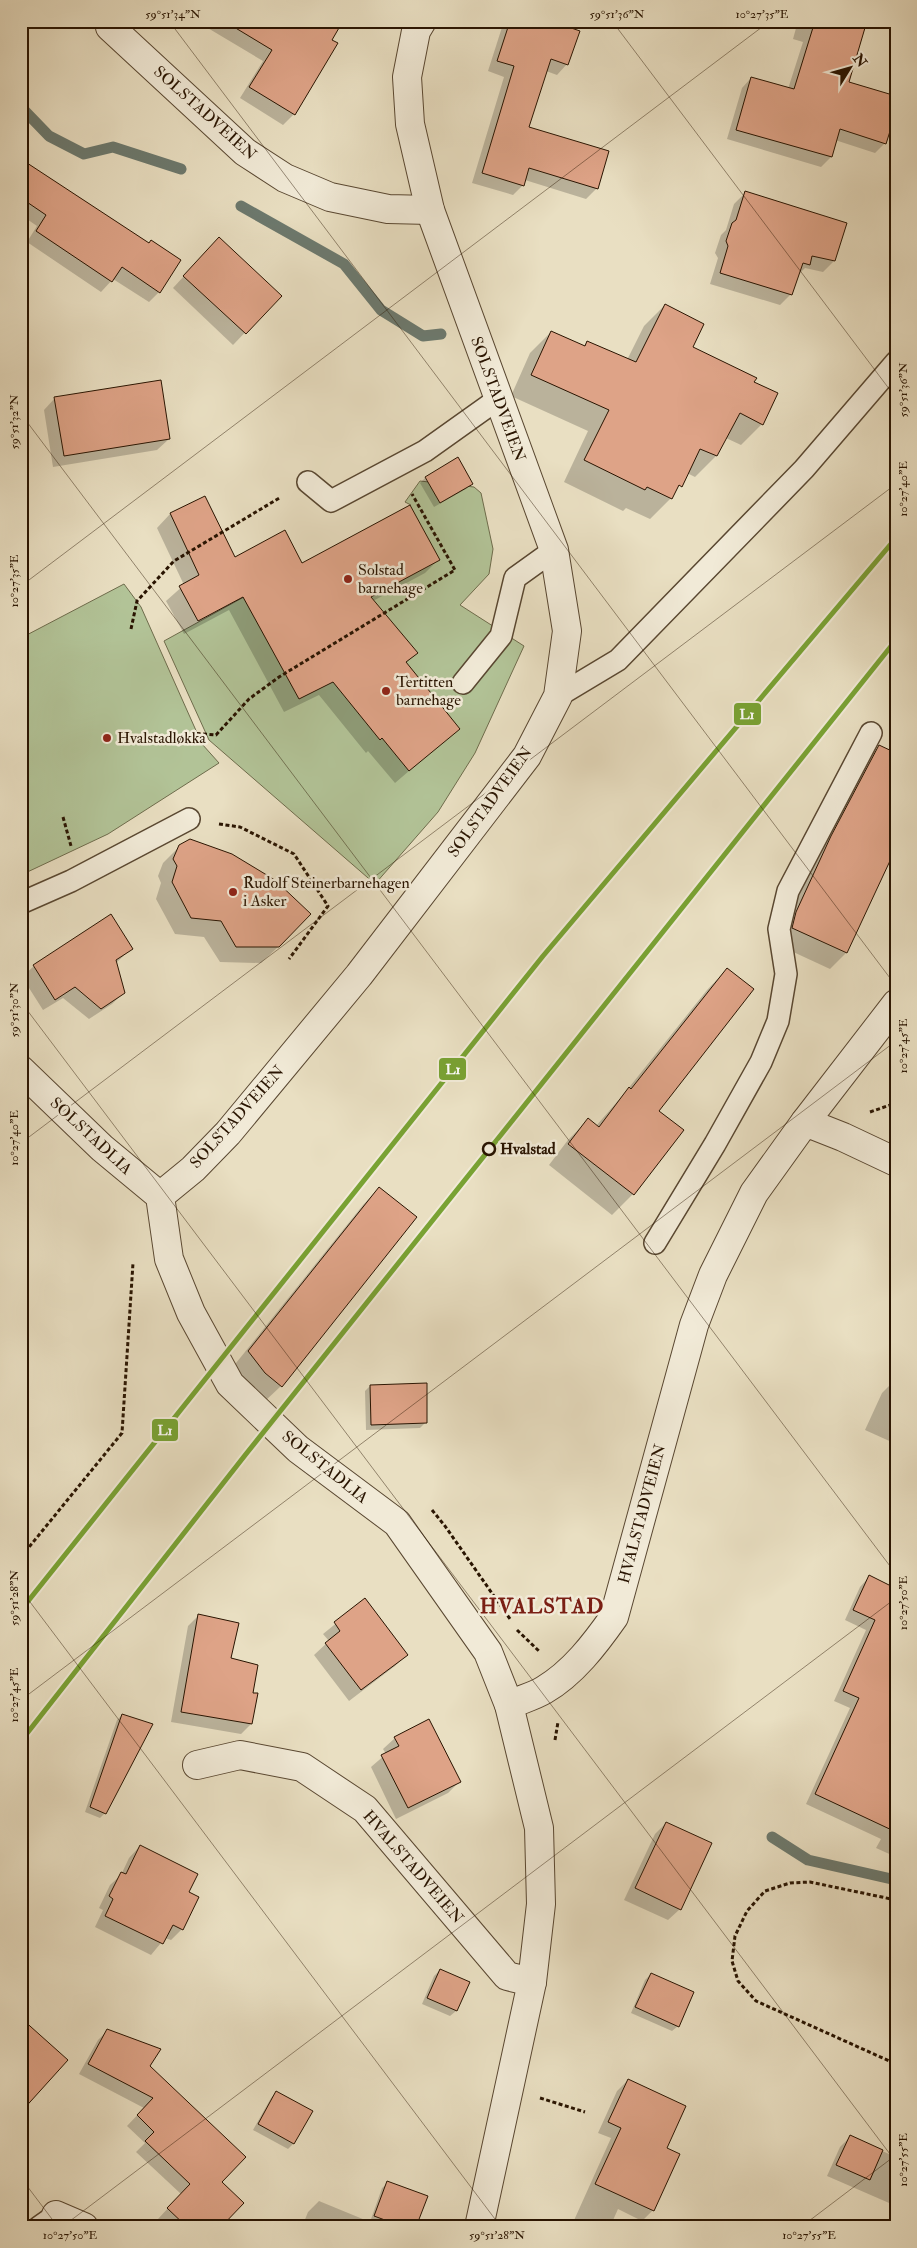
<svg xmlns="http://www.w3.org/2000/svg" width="917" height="2248" font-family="'IM FELL Double Pica',serif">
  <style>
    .green { fill: #b2c397; stroke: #6e6c4c }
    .shadow { fill: #0003 }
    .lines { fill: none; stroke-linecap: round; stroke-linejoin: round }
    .stream { stroke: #6c796e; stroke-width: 11 }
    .building { fill: #dea387; stroke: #291401 }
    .lane-casing { stroke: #594731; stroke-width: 24 }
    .street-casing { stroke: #594731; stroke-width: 30 }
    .path { stroke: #291401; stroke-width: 3; stroke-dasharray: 4 2.5; stroke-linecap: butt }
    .lane { stroke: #f1ead7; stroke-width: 21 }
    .street { stroke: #f1ead7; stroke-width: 28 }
    .rail-1-casing { stroke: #f1ead7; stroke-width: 9 }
    .rail-1 { stroke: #79a233; stroke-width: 5 }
    .ticks { fill: none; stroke: #291401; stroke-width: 1; stroke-opacity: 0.45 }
    .poi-dot { fill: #8f2418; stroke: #f1ead7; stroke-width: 2 }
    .stop-dot { fill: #f1ead7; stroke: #291401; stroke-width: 2.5 }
    .labels { text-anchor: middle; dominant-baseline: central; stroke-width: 5; stroke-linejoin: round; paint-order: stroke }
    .street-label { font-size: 16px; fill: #291401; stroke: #f1ead7 }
    .poi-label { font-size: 16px; fill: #291401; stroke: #f1ead7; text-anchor: start }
    .stop-label { font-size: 16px; font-weight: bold; fill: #291401; stroke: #f1ead7; text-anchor: start }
    .district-label { font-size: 21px; font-weight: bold; letter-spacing: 1px; fill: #7a1f14; stroke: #f1ead7 }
    .line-badge { stroke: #f1ead7; stroke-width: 2 }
    .badge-label { font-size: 14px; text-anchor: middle; font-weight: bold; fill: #fff }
    .neatline { fill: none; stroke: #291401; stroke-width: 2 }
    .ticks-label { font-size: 12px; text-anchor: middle; fill: #291401 }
  </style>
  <rect width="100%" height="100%" fill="#e9dfc2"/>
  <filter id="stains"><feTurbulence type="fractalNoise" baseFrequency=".004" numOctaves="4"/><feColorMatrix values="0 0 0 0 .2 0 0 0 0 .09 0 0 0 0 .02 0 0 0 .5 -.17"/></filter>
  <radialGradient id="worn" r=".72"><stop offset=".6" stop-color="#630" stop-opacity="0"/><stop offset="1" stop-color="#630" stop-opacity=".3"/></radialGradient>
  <g class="green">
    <path d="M420,481L474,487L481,493L493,549L489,574L460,605L524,646L475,753L438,812L375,884L209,740L164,641L411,505L405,502Z"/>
    <path d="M124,584L141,607L202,744L219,763L108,834L21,875V638Z"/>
  </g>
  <g class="shadow">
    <path d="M196,21H342L294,114L283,125L240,98L263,61Z"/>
    <path d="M504,21H552L567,64L557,75L546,71L527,128L597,188L586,199L525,180L523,185L513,195L472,183L504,77L488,71Z"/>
    <path d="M648,21H663L659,25Z"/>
    <path d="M798,21H865L848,83L885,143L875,153L835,140L831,157L821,167L727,139L742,88L751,78L788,89L803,42L793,39Z"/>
    <path d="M21,189L159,292L149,302L113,279L101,292L27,242L37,226L21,215Z"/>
    <path d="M745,193L834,261L823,272L805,268L797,276L791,294L780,305L710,284L718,258L715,253L721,235L726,230L734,204Z"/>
    <path d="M208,250L280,296L233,345L173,288Z"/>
    <path d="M665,305L691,347L753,383L762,424L741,445L726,438L716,456L695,477L687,473L671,498L650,519L626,508L623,511L564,482L588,431L511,396L530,353L551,332L583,347L587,342L627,360L644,326Z"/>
    <path d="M55,398L169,439L157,450L53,467L44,410Z"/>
    <path d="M425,478L471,483L466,489L434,507L420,483Z"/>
    <path d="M205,497L234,559L302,565L439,559L425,573L373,601L416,653L406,663L458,729L395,783L368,751L366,753L319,695L284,712L229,610L184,634L166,601L184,585L157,528L170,514Z"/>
    <path d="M879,747L896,845L846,953L830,969L776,944L815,853L863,763Z"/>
    <path d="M180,846L278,947L261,963L220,962L204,937L175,934L156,899L161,883L158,876L163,863Z"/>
    <path d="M110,916L131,949L116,963L124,992L112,1004L89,1019L63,998L43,1010L22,977L34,966Z"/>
    <path d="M727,969L657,1111L683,1131L633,1194L612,1215L549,1165L568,1140L588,1120L596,1126L623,1095L707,990Z"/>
    <path d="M379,1188L281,1386L264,1402L232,1368L363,1205Z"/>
    <path d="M893,1382L896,1383V1444L865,1430L882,1393Z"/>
    <path d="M370,1386L426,1422L420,1428L366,1430L365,1391Z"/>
    <path d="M869,1577L896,1729V1857L876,1848L881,1839L806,1804L850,1708L834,1701L866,1630L845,1620L860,1587Z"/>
    <path d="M365,1600L406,1655L395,1666L349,1701L314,1655L329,1641L323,1634Z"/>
    <path d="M198,1616L230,1659L247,1662L252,1694L251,1724L241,1734L171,1722L188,1626Z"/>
    <path d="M122,1715L105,1813L100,1818L85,1812L117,1720Z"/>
    <path d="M395,1738L459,1782L448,1793L396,1819L371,1767L386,1754L383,1749Z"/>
    <path d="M666,1823L680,1909L668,1920L624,1900L655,1834Z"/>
    <path d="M140,1846L187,1893L182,1929L171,1940L165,1938L151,1955L95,1927L103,1910L99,1908L110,1885L121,1875L129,1858Z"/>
    <path d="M440,1970L468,1983L456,2011L450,2016L422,2004L434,1976Z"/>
    <path d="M651,1974L678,2026L672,2031L631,2013L645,1980Z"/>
    <path d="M108,2030L220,2182L219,2227H166L158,2219L181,2194L136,2152L145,2143L127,2126L144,2108L79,2074L98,2040Z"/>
    <path d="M628,2080L665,2149L653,2210L642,2221L618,2209L610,2227H571L611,2138L598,2133L617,2091Z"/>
    <path d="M276,2092L311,2111L293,2144L288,2149L253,2130L271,2098Z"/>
    <path d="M850,2137L896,2157V2206L827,2176L840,2147Z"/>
    <path d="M388,2183L415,2227H384L377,2224L376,2227H302L308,2212L319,2201L370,2222L382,2188Z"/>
  </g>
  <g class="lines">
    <g class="stream">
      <path d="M21,107L49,136L84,154L113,147L181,169"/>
      <path d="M241,206L344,264L381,310L423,336L441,334"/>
      <path d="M772,1837L808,1860L896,1880"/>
    </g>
  </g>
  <g class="building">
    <path d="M224,21H343L332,40L338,43L295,115L249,87L272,50Z"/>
    <path d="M510,21H551L580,31L568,65L551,59L529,127L609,151L598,189L529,168L524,186L482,173L514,66L497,61Z"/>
    <path d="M815,21H867L849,82L896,96V112L886,144L840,129L832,157L736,130L751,77L794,89Z"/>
    <path d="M21,159L149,243L151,240L181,260L160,293L122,267L112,282L36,231L46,215L21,198Z"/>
    <path d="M745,191L847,223L835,261L812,256L810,265L803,263L792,295L720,273L728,246L726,241L732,223L736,220Z"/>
    <path d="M219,237L282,296L246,334L183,276Z"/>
    <path d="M665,304L704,324L693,347L757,378L754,382L778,393L763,425L740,413L717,456L700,449L682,487L679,485L672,499L647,487L645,490L584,460L609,410L531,375L551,331L585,346L587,341L636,362Z"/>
    <path d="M161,380L170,439L64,456L54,397Z"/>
    <path d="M458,457L473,484L440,503L425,477Z"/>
    <path d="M205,496L235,557L285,530L302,563L410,505L440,560L371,597L418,653L406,662L460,729L409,771L382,738L380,740L333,682L299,699L243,597L198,621L179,586L199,575L170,513Z"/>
    <path d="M879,745L896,753V848L847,953L792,928L796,912L831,836Z"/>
    <path d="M190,839L232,854L275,880L311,914L279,947H236L221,921L191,918L172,882L177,866L173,859L179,845Z"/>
    <path d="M111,914L133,949L116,960L125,993L101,1009L75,987L55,1000L33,965Z"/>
    <path d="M727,968L754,989L659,1111L684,1130L634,1195L568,1144L588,1118L599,1127L629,1087L631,1089Z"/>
    <path d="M379,1187L417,1217L282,1387L265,1373L248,1351Z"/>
    <path d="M427,1383V1423L371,1425L370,1385Z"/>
    <path d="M869,1575L891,1586L896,1575V1832L815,1794L859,1698L843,1691L875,1620L853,1610Z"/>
    <path d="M365,1598L408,1655L361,1690L325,1643L340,1631L334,1622Z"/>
    <path d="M198,1614L239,1623L231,1658L258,1665L253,1693H258L252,1724L181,1712Z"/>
    <path d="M122,1714L153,1724L106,1814L90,1807Z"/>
    <path d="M429,1719L461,1782L408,1808L381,1755L399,1746L394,1737Z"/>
    <path d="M666,1822L712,1843L681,1910L635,1888Z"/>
    <path d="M140,1845L198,1874L189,1892L199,1897L183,1930L173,1925L163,1944L105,1916L113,1899L109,1896L121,1872L126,1874Z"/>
    <path d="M440,1969L470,1982L457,2011L427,1998Z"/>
    <path d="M651,1973L694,1992L679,2027L635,2007Z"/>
    <path d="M21,2018L68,2060L21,2112Z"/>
    <path d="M107,2029L161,2049L150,2066L246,2157L222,2182L244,2203L221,2227H187L167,2208L190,2184L145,2141L154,2132L137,2115L153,2098L88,2064Z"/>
    <path d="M628,2079L686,2106L667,2148L680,2154L654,2211L595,2184L621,2128L608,2122Z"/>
    <path d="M276,2091L313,2111L294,2144L258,2124Z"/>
    <path d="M850,2135L883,2150L870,2180L836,2165Z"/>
    <path d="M387,2181L428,2196L416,2227H404L374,2216Z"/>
  </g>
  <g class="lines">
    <defs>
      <g id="lane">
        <path d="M308,482L331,501L425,451L498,399"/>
        <path d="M463,683L501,636L515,578L554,550"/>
        <path d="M558,696L618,660L804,469L896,362"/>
        <path d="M21,903L71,881L189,819"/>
        <path d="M655,1243L715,1144L761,1062L778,1021L786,974L779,929L788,891L871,733"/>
        <path d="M39,2227L56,2215"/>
      </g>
      <g id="street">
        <path d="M111,21L110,27L245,152L285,178L330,197L388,209L430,210"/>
        <path d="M21,1070L102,1148L160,1196L169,1259L191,1313L230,1384L298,1449L397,1523L488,1652L509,1705L539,1828L541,1904L532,1982L479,2227"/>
        <path d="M805,1122L896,1004"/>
        <path d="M160,1196L193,1169L228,1133L359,975L527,756L558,696L567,631L554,550L430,210L410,124L407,77L416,31L422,21"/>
        <path d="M509,1705C520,1700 534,1696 544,1690C573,1673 595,1644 614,1617L694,1325L713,1275L754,1193L805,1122L843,1137L896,1162"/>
        <path d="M197,1765L240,1755L302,1767L365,1809L507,1976L532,1982"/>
        <path d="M56,2215L84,2227"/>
      </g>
    </defs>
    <use href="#lane" class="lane-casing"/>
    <use href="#street" class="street-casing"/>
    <g class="path">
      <path d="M131,629L137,601L174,561L281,497"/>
      <path d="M190,733L216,735L249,699L279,677L455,570L412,494"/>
      <path d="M63,817L71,846"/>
      <path d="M219,824L240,827L294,854L328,906L289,959"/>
      <path d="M870,1112L896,1103"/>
      <path d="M432,1510L445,1526L510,1619"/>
      <path d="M21,1557L122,1433L133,1263"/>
      <path d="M517,1630L540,1652"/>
      <path d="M555,1740L558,1722"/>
      <path d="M896,1900L810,1882L790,1883L765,1891L747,1911L735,1936L732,1961L738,1981L756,2001L896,2064"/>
      <path d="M540,2098L585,2112"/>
    </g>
    <use href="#lane" class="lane"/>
    <use href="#street" class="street"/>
    <defs>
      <g id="rail-1">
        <path d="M21,1610L543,956L896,538"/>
        <path d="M21,1741L246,1454L896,640"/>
      </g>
    </defs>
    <use href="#rail-1" class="rail-1-casing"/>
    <use href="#rail-1" class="rail-1"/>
  </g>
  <path class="ticks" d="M169,21L896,986M612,21L896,398M21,28L31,21M21,414L896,1574M21,586L770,21M21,1002L896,2162M21,1143L896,484M21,1590L501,2227M21,1700L896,1041M21,2178L58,2227M62,2227L896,1598M801,2227L896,2155"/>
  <g class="poi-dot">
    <circle cx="348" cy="579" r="5"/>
    <circle cx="386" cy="691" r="5"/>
    <circle cx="107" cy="738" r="5"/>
    <circle cx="233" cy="892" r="5"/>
  </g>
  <circle class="stop-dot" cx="489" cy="1149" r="6"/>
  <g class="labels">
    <g class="street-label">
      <text transform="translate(205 113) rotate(42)">SOLSTADVEIEN</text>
      <text transform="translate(498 399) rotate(70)">SOLSTADVEIEN</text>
      <text transform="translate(490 802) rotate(-54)">SOLSTADVEIEN</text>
      <text transform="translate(237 1117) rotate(-48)">SOLSTADVEIEN</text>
      <text transform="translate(91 1136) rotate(43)">SOLSTADLIA</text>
      <text transform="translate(325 1467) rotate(39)">SOLSTADLIA</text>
      <text transform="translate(642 1514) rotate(-75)">HVALSTADVEIEN</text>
      <text transform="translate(413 1867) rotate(49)">HVALSTADVEIEN</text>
    </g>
    <g class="poi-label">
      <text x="358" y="570">Solstad<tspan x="358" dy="18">barnehage</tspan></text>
      <text x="396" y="682">Tertitten<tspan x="396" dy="18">barnehage</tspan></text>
      <text x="117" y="738">Hvalstadløkka</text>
      <text x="243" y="883">Rudolf Steinerbarnehagen<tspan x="243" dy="18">i Asker</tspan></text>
    </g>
    <g class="stop-label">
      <text x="500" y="1149">Hvalstad</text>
    </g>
    <g class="district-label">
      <text x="542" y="1606">HVALSTAD</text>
    </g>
  </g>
  <g class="line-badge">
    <rect x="733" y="702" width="29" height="24" rx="5" fill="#79a233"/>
    <rect x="438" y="1057" width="29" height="24" rx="5" fill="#79a233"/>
    <rect x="151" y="1418" width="28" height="24" rx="5" fill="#79a233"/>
  </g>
  <g class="badge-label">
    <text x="747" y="719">L1</text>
    <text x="453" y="1074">L1</text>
    <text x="165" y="1435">L1</text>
  </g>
  <rect width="917" height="2248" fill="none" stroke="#e9dfc2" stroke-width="55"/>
  <g transform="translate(850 68) rotate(53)" stroke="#f1ead7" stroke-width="4" paint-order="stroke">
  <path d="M0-4L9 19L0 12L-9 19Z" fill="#291401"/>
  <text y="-8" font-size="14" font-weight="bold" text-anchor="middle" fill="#291401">N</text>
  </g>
  <rect x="28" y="28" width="862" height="2192" class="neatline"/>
  <g class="ticks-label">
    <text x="173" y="18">59°51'34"N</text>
    <text x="617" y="18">59°51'36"N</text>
    <text x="762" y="18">10°27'35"E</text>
    <text transform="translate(903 390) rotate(-90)" y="4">59°51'36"N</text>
    <text transform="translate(14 422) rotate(-90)" y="4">59°51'32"N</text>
    <text transform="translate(903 489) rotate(-90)" y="4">10°27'40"E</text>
    <text transform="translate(14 581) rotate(-90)" y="4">10°27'35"E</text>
    <text transform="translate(14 1010) rotate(-90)" y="4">59°51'30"N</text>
    <text transform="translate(903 1046) rotate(-90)" y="4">10°27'45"E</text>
    <text transform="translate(14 1138) rotate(-90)" y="4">10°27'40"E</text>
    <text transform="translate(14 1598) rotate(-90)" y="4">59°51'28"N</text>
    <text transform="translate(903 1603) rotate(-90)" y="4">10°27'50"E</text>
    <text transform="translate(14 1695) rotate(-90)" y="4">10°27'45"E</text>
    <text transform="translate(903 2160) rotate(-90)" y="4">10°27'55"E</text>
    <text x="70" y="2239">10°27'50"E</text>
    <text x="497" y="2239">59°51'28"N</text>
    <text x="809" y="2239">10°27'55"E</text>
  </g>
  <rect width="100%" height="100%" filter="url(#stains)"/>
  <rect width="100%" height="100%" fill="url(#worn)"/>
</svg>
